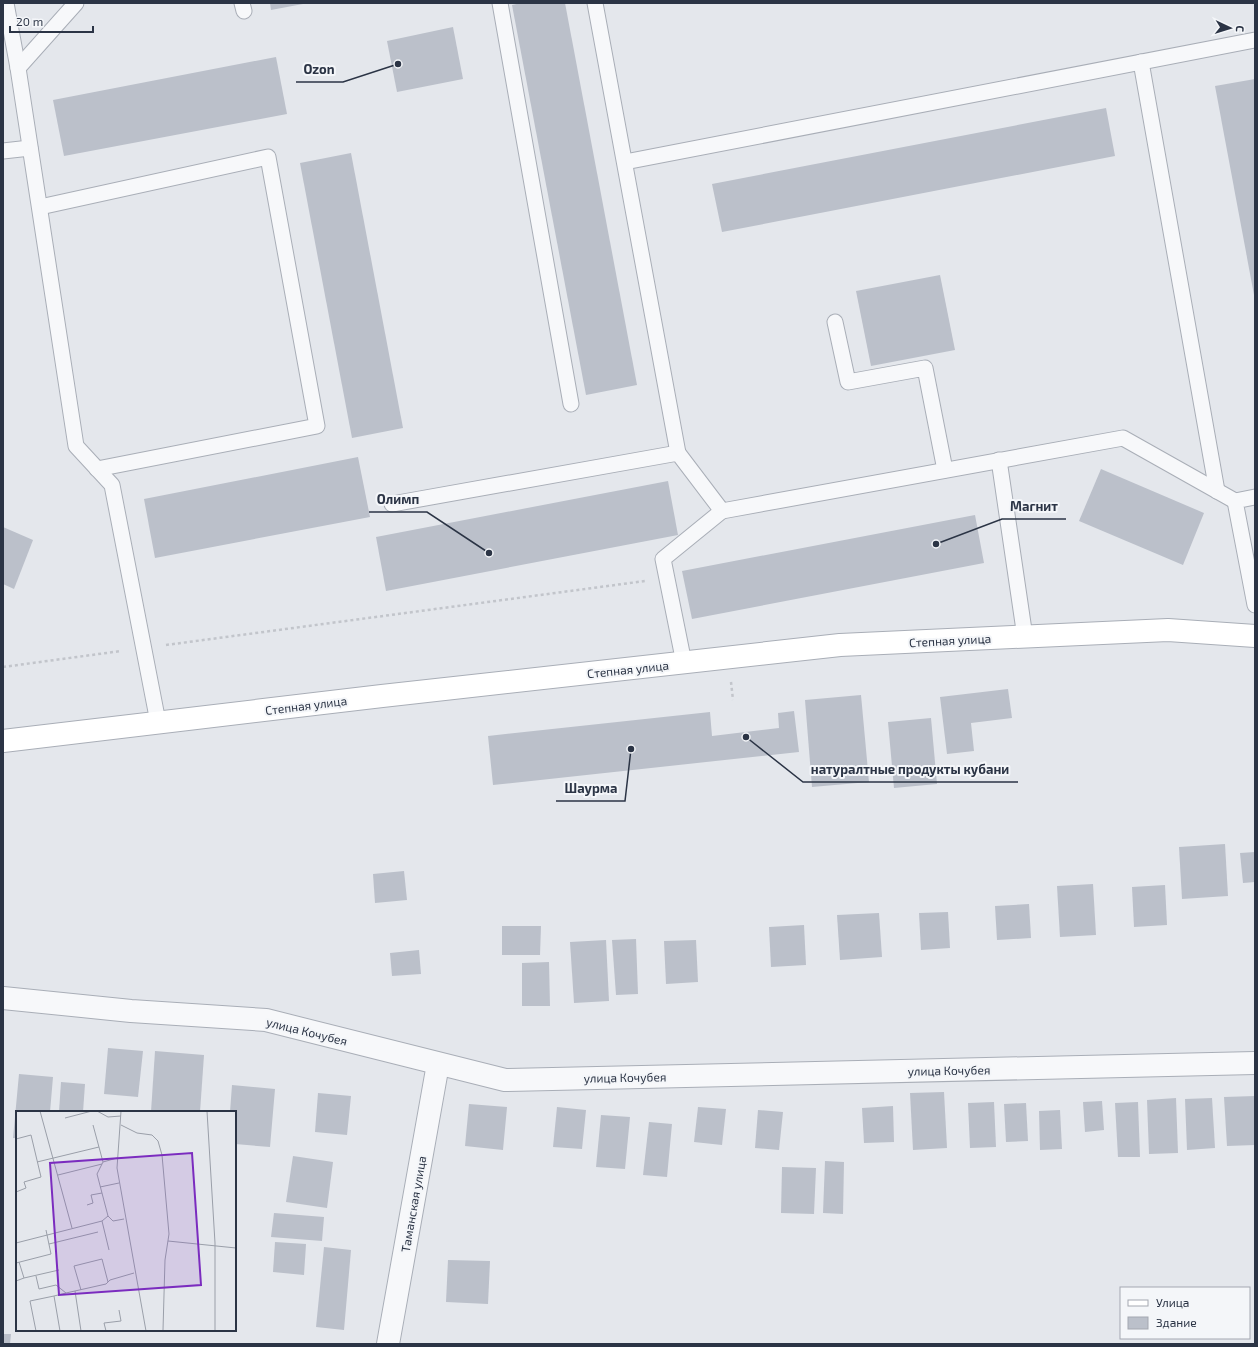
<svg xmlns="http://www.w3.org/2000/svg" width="1258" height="1347" font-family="'Exo 2',sans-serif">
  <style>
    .building { fill: #bbc0ca }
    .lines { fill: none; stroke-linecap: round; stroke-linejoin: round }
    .lane-casing { stroke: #a9aeb7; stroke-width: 17 }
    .street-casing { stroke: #a9aeb7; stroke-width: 24 }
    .secondary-casing { stroke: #a9aeb7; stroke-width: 24 }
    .path { stroke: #c2c5cb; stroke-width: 2.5; stroke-dasharray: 3 3; stroke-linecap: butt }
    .lane { stroke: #f7f8fa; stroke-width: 15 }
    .street { stroke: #f7f8fa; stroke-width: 22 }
    .secondary { stroke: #fff; stroke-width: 22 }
    .labels { text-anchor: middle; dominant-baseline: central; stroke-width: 4; stroke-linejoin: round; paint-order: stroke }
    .street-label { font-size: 12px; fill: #2b3445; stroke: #f4f6f9 }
    .inset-road { fill: none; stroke: #9a9fa9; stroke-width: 1 }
    .view { fill: #7b2cbf; fill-opacity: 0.15; stroke: #7b2cbf; stroke-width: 2 }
    .inset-edge { fill: none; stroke: #2b3445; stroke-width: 2 }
    .leader { fill: none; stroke: #2b3445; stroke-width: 1.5 }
    .callout-dot { fill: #2b3445; stroke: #f4f6f9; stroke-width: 1.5 }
    .callout-label { font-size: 13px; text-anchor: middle; font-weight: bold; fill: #2b3445; stroke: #f4f6f9; stroke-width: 4; stroke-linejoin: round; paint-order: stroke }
  </style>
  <rect width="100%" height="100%" fill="#e4e7ec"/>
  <g class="building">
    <path d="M270,3H302L303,4L271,10Z"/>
    <path d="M521,3H565L637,385L586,395L512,5Z"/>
    <path d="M453,27L463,79L397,92L387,41Z"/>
    <path d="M276,57L287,114L64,156L53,100Z"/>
    <path d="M1255,79V295H1254L1215,86Z"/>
    <path d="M1106,108L1115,156L722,232L712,184Z"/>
    <path d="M351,153L403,428L352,438L300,163Z"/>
    <path d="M940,275L955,350L871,366L856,291Z"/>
    <path d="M358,457L370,517L155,558L144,499Z"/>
    <path d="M1101,469L1204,513L1183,565L1079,521Z"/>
    <path d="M668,481L678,535L386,591L376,537Z"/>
    <path d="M975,515L984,563L692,619L682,571Z"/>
    <path d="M3,527L33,540L14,589L3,584Z"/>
    <path d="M1008,689L1012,718L971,723L974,751L947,754L940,697Z"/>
    <path d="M861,695L869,782L812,787L805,700Z"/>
    <path d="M794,711L799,752L493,785L488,736L710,712L712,736L779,728L778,713Z"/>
    <path d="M931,718L937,784L894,788L888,722Z"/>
    <path d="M1225,844L1228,896L1182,899L1179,847Z"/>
    <path d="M1255,852V882L1243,883L1240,853Z"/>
    <path d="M404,871L407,900L375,903L373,874Z"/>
    <path d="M1093,884L1096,935L1060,937L1057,886Z"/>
    <path d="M1165,885L1167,925L1134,927L1132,887Z"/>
    <path d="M1029,904L1031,938L997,940L995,906Z"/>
    <path d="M948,912L950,948L921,950L919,913Z"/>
    <path d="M879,913L882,957L840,960L837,915Z"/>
    <path d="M804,925L806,965L771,967L769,927Z"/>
    <path d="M502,926H541L540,955H502Z"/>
    <path d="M636,939L638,994L616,995L612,940Z"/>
    <path d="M606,940L609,1001L574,1003L570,942Z"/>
    <path d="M696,940L698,982L666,984L664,941Z"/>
    <path d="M419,950L421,974L392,976L390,953Z"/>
    <path d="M549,962L550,1006H522V963Z"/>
    <path d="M108,1048L143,1051L138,1097L104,1094Z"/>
    <path d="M155,1051L204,1055L200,1112H151Z"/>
    <path d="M19,1074L53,1077L50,1112H17V1138H13Z"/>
    <path d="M61,1082L85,1084L83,1112H59Z"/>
    <path d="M232,1085L275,1089L270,1147L235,1144V1112H230Z"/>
    <path d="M944,1092L947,1148L913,1150L910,1093Z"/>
    <path d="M318,1093L351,1096L347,1135L315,1132Z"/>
    <path d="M1255,1096V1145L1227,1146L1224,1097Z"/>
    <path d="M1176,1098L1178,1153L1149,1154L1147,1100Z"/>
    <path d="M1212,1098L1215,1148L1187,1150L1185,1099Z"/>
    <path d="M1102,1101L1104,1130L1085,1132L1083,1102Z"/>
    <path d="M994,1102L996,1147L970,1148L968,1103Z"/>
    <path d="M1138,1102L1140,1157H1118L1115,1103Z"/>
    <path d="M1026,1103L1028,1141L1006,1142L1004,1104Z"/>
    <path d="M469,1104L507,1107L503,1150L465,1146Z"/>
    <path d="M893,1106L894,1142L864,1143L862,1108Z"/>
    <path d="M557,1107L586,1110L582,1149L553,1147Z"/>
    <path d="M698,1107L726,1109L722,1145L694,1142Z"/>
    <path d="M758,1110L783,1112L779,1150L755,1148Z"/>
    <path d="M1060,1110L1062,1149L1040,1150L1039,1111Z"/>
    <path d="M601,1115L630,1117L625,1169L596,1167Z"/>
    <path d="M649,1122L672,1124L667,1177L643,1175Z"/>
    <path d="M293,1156L333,1162L327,1208L286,1202Z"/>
    <path d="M825,1161L844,1162L843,1214L823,1213Z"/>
    <path d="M782,1167L816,1168L814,1214L781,1213Z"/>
    <path d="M274,1213L324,1217L322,1241L271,1237Z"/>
    <path d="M275,1242L306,1244L304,1275L273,1272Z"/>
    <path d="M324,1247L351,1250L344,1330L316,1327Z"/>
    <path d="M448,1260L490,1261L488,1304L446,1302Z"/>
    <path d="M3,1334H11L10,1344H3Z"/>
  </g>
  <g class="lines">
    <defs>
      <g id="lane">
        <path d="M6,3L18,68"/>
        <path d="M76,3L18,68L76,446L112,485L158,722"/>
        <path d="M242,3L244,11"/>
        <path d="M500,3L571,404"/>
        <path d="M595,3L678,453"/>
        <path d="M1141,62L1217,491"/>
        <path d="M3,151L30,148"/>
        <path d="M625,162L1255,40"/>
        <path d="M40,207L268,157L317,426L97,469"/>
        <path d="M835,322L848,382L925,368L945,470"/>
        <path d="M999,460L1025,637"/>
        <path d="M1255,497L1235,501L1255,605"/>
        <path d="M392,504L678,453L722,511L1123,438L1235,501"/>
        <path d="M684,663L663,559L722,511"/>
      </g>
      <g id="street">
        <path d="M3,998L131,1011L266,1020L505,1080L1255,1063"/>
        <path d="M388,1344L438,1064"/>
      </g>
      <path id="secondary" d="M3,741L382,696L840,645L1168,630L1255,636"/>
    </defs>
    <use href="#lane" class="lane-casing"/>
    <use href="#street" class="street-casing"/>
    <use href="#secondary" class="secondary-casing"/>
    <g class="path">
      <path d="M166,645L645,581"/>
      <path d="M3,667L121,651"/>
      <path d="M731,682L733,700"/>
    </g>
    <use href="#lane" class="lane"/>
    <use href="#street" class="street"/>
    <use href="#secondary" class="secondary"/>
  </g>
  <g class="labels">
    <g class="street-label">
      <text transform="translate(950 640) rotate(-3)">Степная улица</text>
      <text transform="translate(628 669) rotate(-6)">Степная улица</text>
      <text transform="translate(306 705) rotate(-7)">Степная улица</text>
      <text transform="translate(307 1031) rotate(14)">улица Кочубея</text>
      <text transform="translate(949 1070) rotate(-1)">улица Кочубея</text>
      <text transform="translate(625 1077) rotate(-1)">улица Кочубея</text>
      <text transform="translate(413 1204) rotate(-80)">Таманская улица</text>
    </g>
  </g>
  <g transform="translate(16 1111)">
    <rect width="220" height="220" fill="#e4e7ec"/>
    <path class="inset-road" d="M24,0L56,117M81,0L92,6L105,5M105,0L101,57L130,220M191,0L199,132V220M49,7L76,0M77,14L87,51L101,47M105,14L121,22L136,24L142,30L146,44L153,123L149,149L147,219M0,28L15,24L25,66L8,71L10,77L0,81M21,51L83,36M87,51L81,63L92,105L86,110L93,139M42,64L86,53M84,76L103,72M71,94L77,92L75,84L86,82M92,105L97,110L108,108M152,130L220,137M0,132L86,110M33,133L82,121M0,152L35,143L30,119M20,165L23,178L40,174L50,182L90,173L94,169L118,162M8,167L43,159M0,170L8,167L3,151M65,179L58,155L86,148L92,171M59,180L65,220M38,185L50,182M20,220L14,190L38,185L44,220M90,220L88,212L105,210L103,199"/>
    <path class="view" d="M176,42L185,174L43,184L34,52Z"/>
    <rect width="220" height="220" class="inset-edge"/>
  </g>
  <path class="leader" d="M398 64L343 82H296M489 553L427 512H369M936 544L1002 519H1066M746 737L803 782H1018M631 749L625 801H556"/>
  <g class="callout-dot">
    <circle cx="398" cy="64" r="4"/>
    <circle cx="489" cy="553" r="4"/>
    <circle cx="936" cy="544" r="4"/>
    <circle cx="746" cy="737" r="4"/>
    <circle cx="631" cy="749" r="4"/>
  </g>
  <g class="callout-label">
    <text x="319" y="74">Ozon</text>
    <text x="398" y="504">Олимп</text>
    <text x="1034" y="511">Магнит</text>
    <text x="910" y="774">натуралтные продукты кубани</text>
    <text x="591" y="793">Шаурма</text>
  </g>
  <rect width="1258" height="1347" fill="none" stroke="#2b3445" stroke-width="8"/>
  <rect x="1120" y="1287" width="130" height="52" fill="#f4f6f9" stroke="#a4a8b1"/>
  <rect x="1128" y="1300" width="20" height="6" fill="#ffffff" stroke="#a4a8b1"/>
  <text x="1156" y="1307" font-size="12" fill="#2b3445">Улица</text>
  <rect x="1128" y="1317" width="20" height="12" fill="#bbc0ca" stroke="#a4a8b1"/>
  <text x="1156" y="1327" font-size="12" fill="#2b3445">Здание</text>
  <g transform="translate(1230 28) rotate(94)" stroke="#f4f6f9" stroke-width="3" paint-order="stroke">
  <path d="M0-3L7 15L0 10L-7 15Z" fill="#2b3445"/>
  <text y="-6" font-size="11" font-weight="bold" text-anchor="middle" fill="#2b3445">С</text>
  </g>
  <path d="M10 26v6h83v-6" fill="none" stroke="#2b3445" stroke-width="2"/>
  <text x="16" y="26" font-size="12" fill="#2b3445" stroke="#f4f6f9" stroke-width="3" paint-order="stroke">20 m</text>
</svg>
